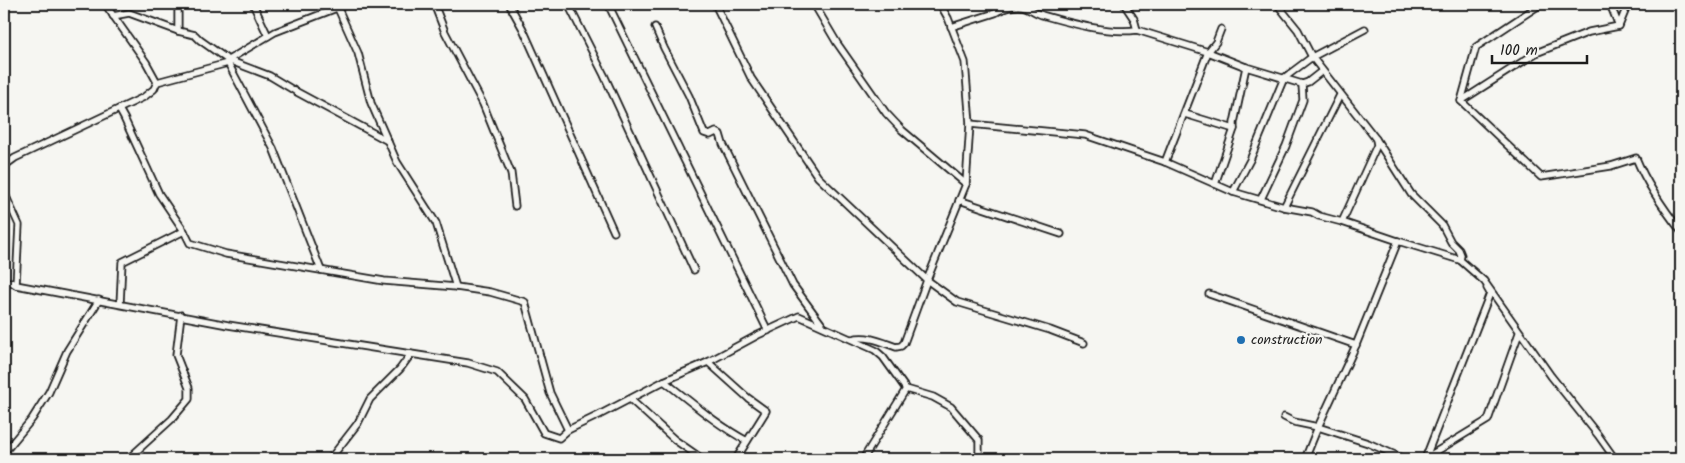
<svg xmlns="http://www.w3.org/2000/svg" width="1685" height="463" font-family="Kalam,sans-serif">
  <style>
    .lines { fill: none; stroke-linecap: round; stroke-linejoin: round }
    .minor-casing { stroke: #1c1c1c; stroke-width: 9 }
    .minor { stroke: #f6f6f2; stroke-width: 5.5 }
    .poi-dot { fill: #1f6fb2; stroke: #f6f6f2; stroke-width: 2 }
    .labels { text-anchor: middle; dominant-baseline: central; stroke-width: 5; stroke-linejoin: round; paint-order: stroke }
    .poi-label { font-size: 14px; fill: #1c1c1c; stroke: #f6f6f2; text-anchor: start }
  </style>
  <rect width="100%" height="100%" fill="#f6f6f2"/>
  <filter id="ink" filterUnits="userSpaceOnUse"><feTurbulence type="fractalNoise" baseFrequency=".02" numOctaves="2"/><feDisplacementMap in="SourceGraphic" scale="10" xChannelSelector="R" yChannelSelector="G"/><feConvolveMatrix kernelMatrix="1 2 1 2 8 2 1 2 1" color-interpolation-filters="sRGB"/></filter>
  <g filter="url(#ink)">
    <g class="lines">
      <defs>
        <g id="minor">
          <path d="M177,4L178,8V31"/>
          <path d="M253,4L268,36"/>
          <path d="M336,4L358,53L371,103L397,162L436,223L456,287"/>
          <path d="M434,4L445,32L483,104L511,173L515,206"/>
          <path d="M509,4L523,29L614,232"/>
          <path d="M568,4L604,75L694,270"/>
          <path d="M608,4L768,331"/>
          <path d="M715,4L751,78L818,177L927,280L957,302L1050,330L1084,343"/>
          <path d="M814,4L837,43L886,113L902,130L966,184L927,280L904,343L901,346L896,347C882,342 868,335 852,339"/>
          <path d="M940,4L948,18L965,62L970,124L966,184"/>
          <path d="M1124,4L1134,19L1137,30"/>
          <path d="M1277,4L1298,30L1312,57L1376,139L1411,194L1442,225L1451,242L1459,250L1461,255L1460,260L1484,281L1551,376L1598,435L1615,459"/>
          <path d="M1610,4L1619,26"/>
          <path d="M1628,4L1619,26L1589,32L1536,53L1461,101L1541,177L1611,166L1636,158C1647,185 1663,208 1681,231"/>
          <path d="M113,16L129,13L178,31L195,35L200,40L228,60L270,76L295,91L388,141"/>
          <path d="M655,27L664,48L689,96L704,133L710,135L716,132L720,134L723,144L793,285L823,326"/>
          <path d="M951,27L995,13C1001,9 1013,5 1021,6C1027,6 1035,13 1042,15C1070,23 1108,34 1137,30L1208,52L1246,67L1302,84"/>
          <path d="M157,82L228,63"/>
          <path d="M1461,101L1476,47L1541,4"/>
          <path d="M119,109L124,118L159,194L184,231L190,243L226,254L384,281L456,287L490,292L525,302L550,393L568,430"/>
          <path d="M1185,114L1234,129"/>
          <path d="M970,124L1085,135L1165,162L1233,192L1284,207L1312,212L1319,216L1342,222L1398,241L1460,260"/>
          <path d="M1165,162L1208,52L1216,42L1221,29"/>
          <path d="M4,166L15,158L144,97L154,89L157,82L146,62L105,4"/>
          <path d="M1215,184L1234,129V123L1246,67"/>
          <path d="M4,192L19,225L16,285L228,325L468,363L497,372L525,399L544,433L559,438L568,430L599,415L664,381L708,362L758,335L799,316L875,350L883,357L906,389L933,397L951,407L979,440V456L976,459"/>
          <path d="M1233,192L1250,160L1284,78L1312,57L1365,29"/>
          <path d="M1261,199L1286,146L1303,100L1302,84L1308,82L1322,71"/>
          <path d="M959,200L1061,234"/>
          <path d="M1284,207L1340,95"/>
          <path d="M1342,222L1377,145L1376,139"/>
          <path d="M321,270L273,148L228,63V60L275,32L347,4"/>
          <path d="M4,282H11L16,285"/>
          <path d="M1209,294L1356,345"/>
          <path d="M120,304L122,262L184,231"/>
          <path d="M708,362L748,398L766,411L736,459"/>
          <path d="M664,381C691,402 717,425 747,441"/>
          <path d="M630,399L675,440L698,456L700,459"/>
          <path d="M1284,417L1294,422L1318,427L1368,443L1402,458L1425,459"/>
          <path d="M8,448L32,419L49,392L67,351L99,300"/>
          <path d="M128,459L172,419L189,399V388L176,355L181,315"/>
          <path d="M330,459L358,423L370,399L400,369L411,354"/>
          <path d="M863,459L906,389"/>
          <path d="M1305,459L1318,427L1356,345L1398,241"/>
          <path d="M1424,459L1488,420L1519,333"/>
          <path d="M1425,459L1487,301L1490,293L1487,288"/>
        </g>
      </defs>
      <use href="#minor" class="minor-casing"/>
      <use href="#minor" class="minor"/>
    </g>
  </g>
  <circle class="poi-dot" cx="1241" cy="340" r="5"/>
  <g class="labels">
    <g class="poi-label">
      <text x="1251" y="340">construction</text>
    </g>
  </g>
  <rect width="1685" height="463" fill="none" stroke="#f6f6f2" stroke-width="20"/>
  <rect x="10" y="10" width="1665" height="443" fill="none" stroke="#1c1c1c" stroke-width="2" filter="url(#ink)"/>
  <path d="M1492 55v8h95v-8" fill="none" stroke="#1c1c1c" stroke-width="2.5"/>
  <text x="1500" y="55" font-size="15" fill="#1c1c1c" stroke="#f6f6f2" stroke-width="4" paint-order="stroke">100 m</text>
</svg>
